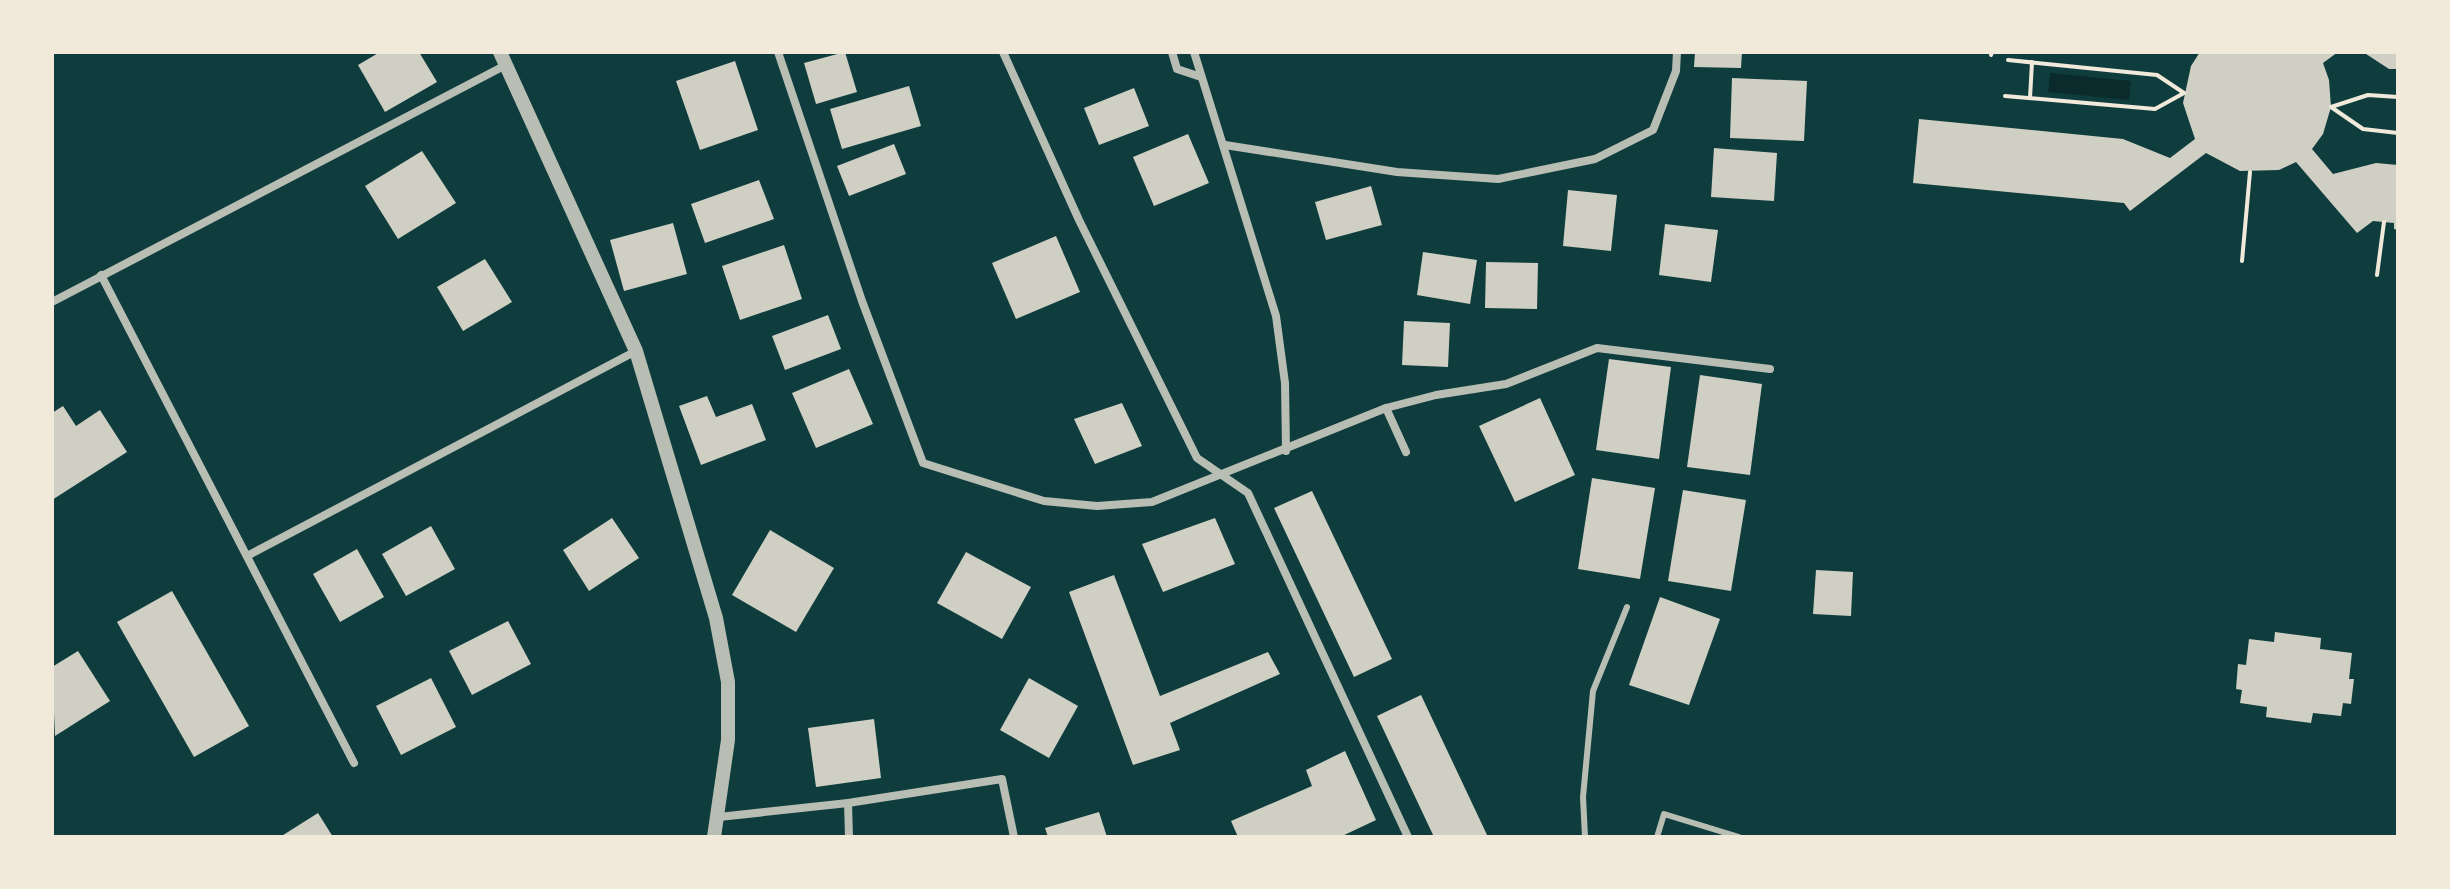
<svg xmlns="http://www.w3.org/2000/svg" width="2450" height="889" font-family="'Fira Sans Condensed',sans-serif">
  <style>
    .water { fill: #0a2a2b }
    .building { fill: #cfcfc3 }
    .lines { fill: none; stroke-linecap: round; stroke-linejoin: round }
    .path { stroke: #f1e9da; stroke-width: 4 }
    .service { stroke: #b8beb3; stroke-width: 6 }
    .minor { stroke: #b8beb3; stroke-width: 8 }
    .tertiary { stroke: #b8beb3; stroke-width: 14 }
  </style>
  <rect width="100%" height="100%" fill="#0f3d3e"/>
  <path class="water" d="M2050,73L2131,81L2129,100L2048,92Z"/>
  <g class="building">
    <path d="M380,52H419L437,82L385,112L358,65Z"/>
    <path d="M845,52L857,92L816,104L804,63Z"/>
    <path d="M1695,52H1742L1741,68L1694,67Z"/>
    <path d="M2200,52H2338L2323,63L2329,80L2331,107L2323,134L2312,149L2333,174L2376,163L2398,165V230L2394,229V223L2373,221L2357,233L2296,162L2279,170L2240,171L2206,153L2130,211L2124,203L1913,183L1919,119L2123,139L2170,158L2195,139L2183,103L2191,66Z"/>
    <path d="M2363,52H2398V69H2389Z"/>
    <path d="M735,61L758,130L700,150L676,81Z"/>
    <path d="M1732,78L1807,81L1804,141L1730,138Z"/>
    <path d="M909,86L921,126L842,149L830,109Z"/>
    <path d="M1134,88L1149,126L1099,145L1084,108Z"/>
    <path d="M1188,134L1209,183L1154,206L1133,157Z"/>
    <path d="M894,144L906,174L849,196L837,166Z"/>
    <path d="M1714,148L1777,153L1774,201L1711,197Z"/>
    <path d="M422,151L456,203L398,239L365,186Z"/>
    <path d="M759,180L774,219L705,243L691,204Z"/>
    <path d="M1371,186L1382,225L1326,240L1315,202Z"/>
    <path d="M1568,190L1617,195L1611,251L1563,246Z"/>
    <path d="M673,223L687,274L624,291L610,240Z"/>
    <path d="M1665,224L1718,230L1711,282L1659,275Z"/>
    <path d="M1056,236L1080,292L1016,319L992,263Z"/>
    <path d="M784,245L802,299L740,320L722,266Z"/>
    <path d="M1423,252L1477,260L1470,304L1417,295Z"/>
    <path d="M485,259L512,302L463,331L437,287Z"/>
    <path d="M1486,262L1538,263L1537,309L1485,308Z"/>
    <path d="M828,315L841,349L785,370L772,336Z"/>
    <path d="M1404,321L1450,323L1448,367L1402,365Z"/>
    <path d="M1609,359L1671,367L1659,459L1596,450Z"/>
    <path d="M849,369L873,424L816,448L792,393Z"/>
    <path d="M1700,375L1762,384L1750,475L1687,467Z"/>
    <path d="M707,396L716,417L752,404L766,440L701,465L679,406Z"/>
    <path d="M1540,398L1575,475L1515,502L1479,426Z"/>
    <path d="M1122,403L1142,446L1095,464L1074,419Z"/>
    <path d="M63,406L76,426L100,410L127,452L52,500V413Z"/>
    <path d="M1592,478L1655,488L1640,579L1578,569Z"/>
    <path d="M1683,490L1746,500L1731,591L1668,581Z"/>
    <path d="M1312,491L1392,659L1354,677L1274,508Z"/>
    <path d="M612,518L639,558L589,591L563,550Z"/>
    <path d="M1215,518L1235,564L1163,592L1142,544Z"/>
    <path d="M431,526L455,569L406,596L382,554Z"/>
    <path d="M770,530L834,568L796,632L732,595Z"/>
    <path d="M357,549L384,597L340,622L313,574Z"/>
    <path d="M966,552L1031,587L1002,639L937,603Z"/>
    <path d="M1816,570L1853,572L1851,616L1813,614Z"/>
    <path d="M1114,575L1160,696L1268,652L1280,674L1170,723L1180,750L1133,765L1069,592Z"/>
    <path d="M172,591L249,726L194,757L117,622Z"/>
    <path d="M1660,597L1720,619L1689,705L1629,685Z"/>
    <path d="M508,621L531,664L472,695L449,651Z"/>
    <path d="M2275,632L2321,638L2320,649L2352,653L2349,679H2354L2351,704L2343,703L2341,716L2313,713L2311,723L2266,717L2267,707L2240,703L2242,690L2236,689L2238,664L2246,665L2249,639L2274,642Z"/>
    <path d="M78,651L110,701L55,736L52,667Z"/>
    <path d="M431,678L456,727L401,755L376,706Z"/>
    <path d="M1029,678L1078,706L1049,758L1000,730Z"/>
    <path d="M1421,695L1488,837H1434L1377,716Z"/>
    <path d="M874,719L881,778L816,787L808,728Z"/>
    <path d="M1345,751L1376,820L1340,837H1238L1231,821L1312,786L1306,770Z"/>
    <path d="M1099,812L1107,837H1048L1045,828Z"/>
    <path d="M318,813L333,837H280Z"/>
  </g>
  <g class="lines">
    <g class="path">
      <path d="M1991,55L1992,52"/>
      <path d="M2005,96L2155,109L2184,93L2157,75L2008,60"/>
      <path d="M2398,97L2368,95L2331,107L2363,129L2398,133"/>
      <path d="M2030,98L2032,62"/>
      <path d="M2242,261L2250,172"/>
      <path d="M2377,275L2384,222"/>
    </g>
    <g class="service">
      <path d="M1585,837L1583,797L1593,691L1627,607"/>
      <path d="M1657,837L1664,814L1739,837"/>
    </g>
    <g class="minor">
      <path d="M778,52L862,301L923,463L1044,501L1097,506L1152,502L1386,408L1436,395L1506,384L1597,348L1770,369"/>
      <path d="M1003,52L1079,220L1197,458L1248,493L1408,837"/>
      <path d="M1172,52L1177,69L1201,77"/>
      <path d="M1194,52L1276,316L1285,383L1286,451"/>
      <path d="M1225,145L1397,172L1498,179L1595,159L1653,130L1676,71L1677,52"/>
      <path d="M101,275L354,763"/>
      <path d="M52,302L504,66"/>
      <path d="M1386,408L1406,452"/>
      <path d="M247,556L636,351"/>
      <path d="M848,803L849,837"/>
      <path d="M719,817L848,803L1002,779L1014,837"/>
    </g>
    <path class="tertiary" d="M500,52L636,351L716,618L728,682V740L714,837"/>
  </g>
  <rect width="2450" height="889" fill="none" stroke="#f1e9da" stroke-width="108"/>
</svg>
